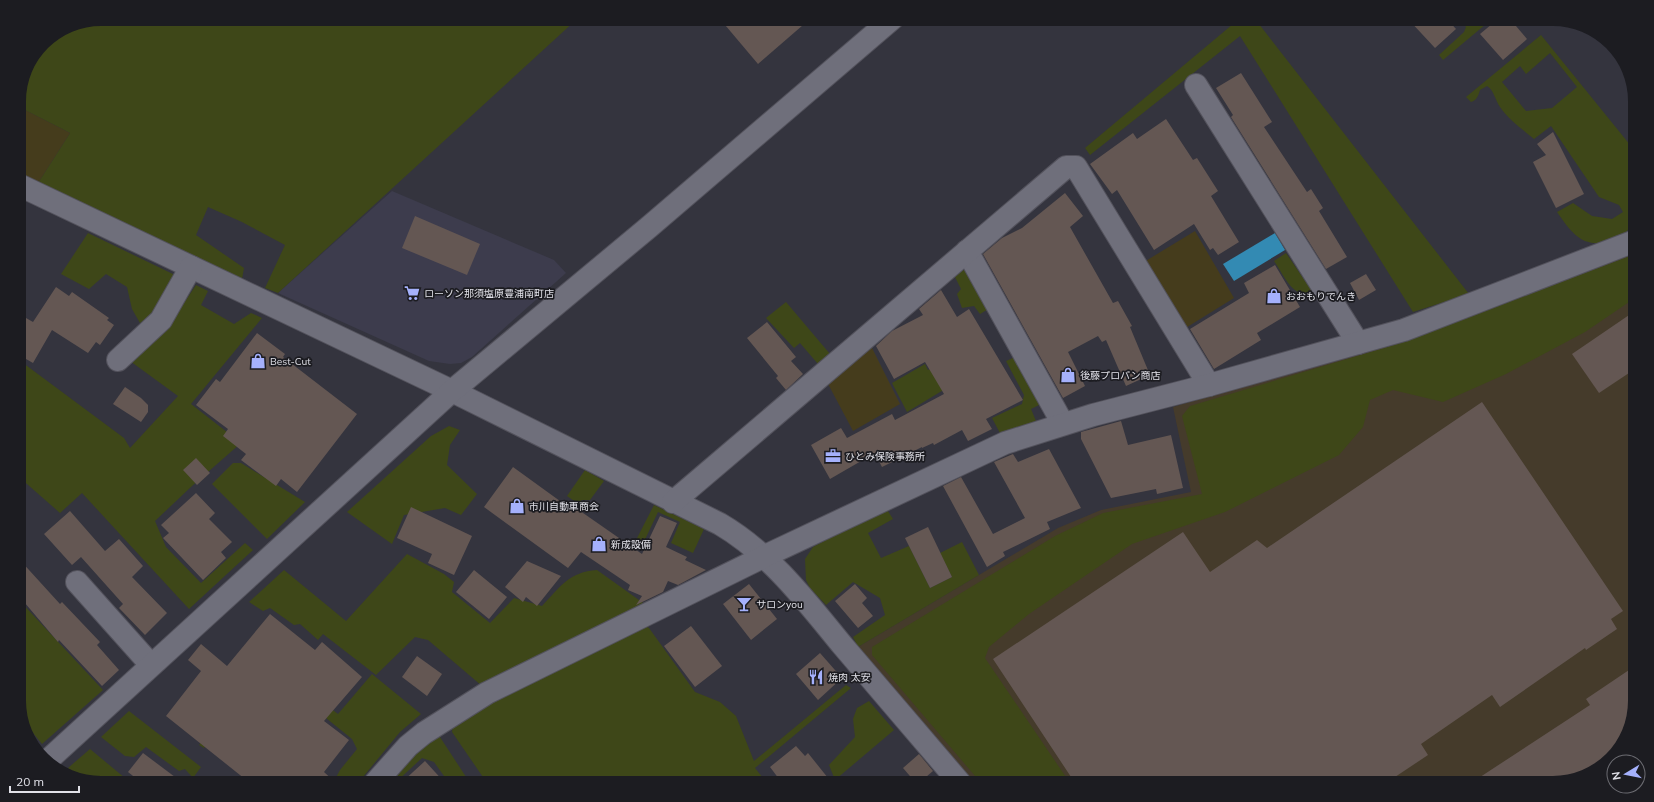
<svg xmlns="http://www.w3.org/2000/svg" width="1654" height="802" font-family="Mulish,'Noto Sans JP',sans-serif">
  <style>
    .built { fill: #3d3c4d }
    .industrial { fill: #453b2b }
    .green { fill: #3e4718; fill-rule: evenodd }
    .sand { fill: #453c1c }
    .water { fill: #338ab3 }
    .building { fill: #645753 }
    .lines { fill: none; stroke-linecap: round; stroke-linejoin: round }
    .minor-casing { stroke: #53525c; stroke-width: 24 }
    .minor { stroke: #6f6f7b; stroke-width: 22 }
    .labels { text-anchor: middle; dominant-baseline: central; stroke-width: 3.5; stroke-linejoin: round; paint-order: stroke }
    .poi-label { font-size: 10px; fill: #e1e1e8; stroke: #1c1c21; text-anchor: start }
  </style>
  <rect width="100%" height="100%" fill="#34343e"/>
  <path class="built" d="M392,191L554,260L566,273L472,357L461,363L450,364L429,361L278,293Z"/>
  <path class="industrial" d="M1635,248V701L1627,737L1598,769L1553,783H974L858,647L1058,528L1101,510L1191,492L1173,407L1409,335Z"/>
  <g class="green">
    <path d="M101,19H577L278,293L265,288L285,245L242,222L208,207L196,235L244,268L242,279L38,183L70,133L19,107V96L25,69L43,43L70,25Z"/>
    <path d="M1239,19H1255L1469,294L1413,312L1240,36L1090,155L1085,148Z"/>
    <path d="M1459,19H1492L1443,60L1439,55L1464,32L1466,27Z"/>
    <path d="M1541,35L1635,151V223C1629,227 1625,235 1618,238C1586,251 1575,238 1557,212L1573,203L1592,216L1612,219L1623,212L1619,205L1599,197L1551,126L1534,139C1522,129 1509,120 1500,107C1495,100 1494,90 1487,86L1480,90C1478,96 1477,100 1471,102L1466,97ZM1550,53L1577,87L1552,108L1526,111L1502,82L1520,66L1526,74Z"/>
    <path d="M88,233L177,276L155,313L140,323L132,309L127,287L106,274L89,289L61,274Z"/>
    <path d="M1286,253L1314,294C1293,300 1284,275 1274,261Z"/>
    <path d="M1635,254V298L1585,332L1506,374L1443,402L1393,390L1370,400L1363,427L1339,455L1225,512L1132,544L1029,614L989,647L985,658L1070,783H981L872,655V647L1055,536L1103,513L1202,494L1182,416L1190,406L1404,342Z"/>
    <path d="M967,267L990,308L980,314L974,306L962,308L957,294L961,289L955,277Z"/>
    <path d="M196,285L208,291L201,305L234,324L251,313L262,318L191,404L241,443L192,486L155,521L166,547L201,583L245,543L253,550L189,609L82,493L60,513L19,477V360L124,438L130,448L178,396L130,361L170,324Z"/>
    <path d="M786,302L830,354L818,364L800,343L794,348L766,318Z"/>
    <path d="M1020,355L1045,402L1031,409L1036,421L1001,435L992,418L1022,404L1024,395L1006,361Z"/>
    <path d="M948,359L960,380L907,412L892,383L925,364L928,370Z"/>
    <path d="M449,426L460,430L450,445L447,465L477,494L461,515L445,508L404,515L392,544L347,512L431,436Z"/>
    <path d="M233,463H241L305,502L267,539L212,484Z"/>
    <path d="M585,470L604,481L590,500H582L577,503L567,496Z"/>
    <path d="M654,505L704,529L693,553L671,543L680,522L658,512L642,546L635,542Z"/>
    <path d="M886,508L893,519L868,533L881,558L909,546L930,588L952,577L940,553L962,542L979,575L858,647L853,637L885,615L880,598L853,582L826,605L810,588L806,580L805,559L813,547Z"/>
    <path d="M407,554L444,574L454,582L452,592L490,623L514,598L542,606C561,586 569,572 597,570L646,605L482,686L428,640L415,637L376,675L323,634L318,640L300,624L294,625L270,608L263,611L249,602L284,570L346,621Z"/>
    <path d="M19,600L103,690L42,744L25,723L19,707Z"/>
    <path d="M640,623L649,628L695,692L720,702L736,716L754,761L846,685L851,688L755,768L767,783H487L452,732L453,722Z"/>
    <path d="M372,674L421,714L400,732L358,783H333L340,770L357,749L352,739L316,710L222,725L204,748L199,745L234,702L308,691L338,714Z"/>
    <path d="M869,701L894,730L835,780L829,765L855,737L853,719L857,708Z"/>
    <path d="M129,711L201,767L193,778L185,769L179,771L146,747L134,757L125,756L101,737Z"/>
    <path d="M438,734L470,783H449L434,762L422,758L395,783H390L388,781L413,751Z"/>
    <path d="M90,749L131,783C106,783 88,786 68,768Z"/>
  </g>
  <g class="sand">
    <path d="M19,107L70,133L38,183L19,173Z"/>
    <path d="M1195,231L1234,298L1184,329L1144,262Z"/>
    <path d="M869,342L900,404L853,431L827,382Z"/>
  </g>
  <path class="water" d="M1275,233L1285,250L1234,281L1223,264Z"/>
  <g class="building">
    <path d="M720,19H810L758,64Z"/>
    <path d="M1408,19H1447L1456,29L1435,48Z"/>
    <path d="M1498,19H1510L1527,39L1503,60L1480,34Z"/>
    <path d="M1241,73L1272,122L1264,127L1307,192L1311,189L1323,208L1319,211L1347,257L1326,269L1231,117L1233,115L1216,88Z"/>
    <path d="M1166,119L1193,160L1197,158L1218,191L1211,196L1239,242L1218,255L1213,248L1210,250L1194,224L1154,250L1117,190L1112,194L1090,164L1133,133L1137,139Z"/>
    <path d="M1553,132L1584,194L1556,208L1533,162L1546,155L1537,144Z"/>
    <path d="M1065,193L1083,216L1070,227L1113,303L1118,301L1132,326L1130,327L1150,375L1126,386L1106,340L1102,342L1098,336L1068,352L1085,386L1063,398L983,254L1002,238L1022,228Z"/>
    <path d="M415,216L480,244L467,275L402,248Z"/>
    <path d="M1275,265L1300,307L1257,333L1261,340L1214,369L1190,329L1249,293L1244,283Z"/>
    <path d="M1366,274L1376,290L1359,300L1350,283Z"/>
    <path d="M56,287L69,296L72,292L109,318L107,320L114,325L100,345L96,342L88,353L52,330L33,363L19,355V314L33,322Z"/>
    <path d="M941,290L957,317L969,309L1023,400L986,419L992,429L968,441L962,430L934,445L933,443L922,448V447L882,467L875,453L830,479L811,445L841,428L847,438L892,414L895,420L944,394L925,362L894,379L876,346L892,331L923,315L919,309Z"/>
    <path d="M1635,311V369L1599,393L1572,354Z"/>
    <path d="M767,322L796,357L791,361L803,374L786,390L776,378L778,376L747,338Z"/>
    <path d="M257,333L285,354L283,357L357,414L297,492L281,479L276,486L241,460L246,454L223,436L228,429L196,405L216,379L220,382Z"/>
    <path d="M125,387L141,398L148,405V412L141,422L113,404Z"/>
    <path d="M1482,402L1623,611L1611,619L1617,629L1586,650L1585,648L1500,707L1492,695L1421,744L1428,755L1386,783H1075L993,659L1183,532L1210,572L1257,540L1267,548Z"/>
    <path d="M1121,421L1128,445L1171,435L1183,488L1157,494L1156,489L1111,498L1081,439V432Z"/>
    <path d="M1049,449L1081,508L1047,522L1050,529L1003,552L1005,556L987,567L943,486L961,477L993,534L1025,518L994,462L1013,454L1018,462Z"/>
    <path d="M196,458L210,473L197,485L183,470Z"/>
    <path d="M513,467L571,509L573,506L642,554L660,516L677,523L666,547L687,557L685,560L706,570L678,585L668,581L663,592L636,605L642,596L628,590L630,585L581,552L568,568L484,507Z"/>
    <path d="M196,493L215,513L209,519L232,542L221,552L226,558L203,580L163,538L169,533L161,525Z"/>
    <path d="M411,507L472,536L454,575L428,563L432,554L397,538Z"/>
    <path d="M70,511L105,551L119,539L143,566L132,577L167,613L145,635L119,608L123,604L81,557L72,565L44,534Z"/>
    <path d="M928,527L952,577L930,588L905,538Z"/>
    <path d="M19,559L60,604L62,602L100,642L97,645L119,670L102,686L59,640L58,642L19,596Z"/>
    <path d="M527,561L561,576L537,606L526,597L523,602L505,587Z"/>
    <path d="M474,570L507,597L489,619L456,592Z"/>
    <path d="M749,584L777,619L751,640L723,604Z"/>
    <path d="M855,584L867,598L862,603L873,616L858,628L835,601Z"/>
    <path d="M270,614L315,650L322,642L362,677L324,721L349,740L324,772L336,783H250L166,716L201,671L188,660L201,644L227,666Z"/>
    <path d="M691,626L722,666L695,687L664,646Z"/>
    <path d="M820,653L842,678L818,700L796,674Z"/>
    <path d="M417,656L442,674L427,696L402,677Z"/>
    <path d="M1629,670L1635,680V701L1627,737L1598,769L1553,783H1471L1590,705L1586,699Z"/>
    <path d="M796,746L805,756L808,753L832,783H782L770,767Z"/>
    <path d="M143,753L183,783H142L128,772Z"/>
    <path d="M919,754L933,771L919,783H916L903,768Z"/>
    <path d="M425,761L445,783H401Z"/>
  </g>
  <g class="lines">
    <defs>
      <g id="minor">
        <path d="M1196,85L1358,343"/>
        <path d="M19,185L452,391L720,524C771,554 806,601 843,646C882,692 921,737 960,783"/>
        <path d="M967,251L1063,424"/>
        <path d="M118,360L161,320L191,267"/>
        <path d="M673,502L1066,167H1076L1209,385"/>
        <path d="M77,582L151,665"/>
        <path d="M48,760L452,391L649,227L892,19"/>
        <path d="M375,783L408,746L424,733L487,693L765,556L1005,443L1093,415L1209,385L1404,330L1635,241"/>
      </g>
    </defs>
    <use href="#minor" class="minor-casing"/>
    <use href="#minor" class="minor"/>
  </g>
  <defs>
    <symbol id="supermarket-bare" viewBox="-9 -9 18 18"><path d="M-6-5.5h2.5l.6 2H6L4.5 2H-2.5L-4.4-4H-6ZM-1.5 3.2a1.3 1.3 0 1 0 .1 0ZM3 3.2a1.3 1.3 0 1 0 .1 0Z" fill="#a5b1fc" stroke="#1c1c21" stroke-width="2.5" paint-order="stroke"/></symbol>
    <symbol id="shop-bare" viewBox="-9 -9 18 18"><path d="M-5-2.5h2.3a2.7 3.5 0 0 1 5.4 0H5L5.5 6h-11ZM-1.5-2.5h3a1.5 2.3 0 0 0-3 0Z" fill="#a5b1fc" stroke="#1c1c21" stroke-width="2.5" paint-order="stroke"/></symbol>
    <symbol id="office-bare" viewBox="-9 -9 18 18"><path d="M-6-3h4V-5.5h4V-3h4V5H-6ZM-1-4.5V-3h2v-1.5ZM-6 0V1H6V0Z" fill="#a5b1fc" stroke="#1c1c21" stroke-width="2.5" paint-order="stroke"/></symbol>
    <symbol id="bar-bare" viewBox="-9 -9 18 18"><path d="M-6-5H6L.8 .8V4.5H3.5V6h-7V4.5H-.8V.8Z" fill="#a5b1fc" stroke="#1c1c21" stroke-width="2.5" paint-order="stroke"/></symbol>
    <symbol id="restaurant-bare" viewBox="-9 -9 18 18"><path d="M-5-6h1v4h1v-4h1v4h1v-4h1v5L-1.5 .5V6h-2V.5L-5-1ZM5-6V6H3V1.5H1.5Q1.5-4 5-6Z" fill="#a5b1fc" stroke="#1c1c21" stroke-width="2.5" paint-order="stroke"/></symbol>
  </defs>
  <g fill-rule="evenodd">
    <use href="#supermarket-bare" x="401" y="282" width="22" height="22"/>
    <use href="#shop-bare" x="1263" y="285" width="22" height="22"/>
    <use href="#shop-bare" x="247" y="350" width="22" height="22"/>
    <use href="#shop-bare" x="1057" y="364" width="22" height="22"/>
    <use href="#office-bare" x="822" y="445" width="22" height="22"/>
    <use href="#shop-bare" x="506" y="495" width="22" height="22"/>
    <use href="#shop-bare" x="588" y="533" width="22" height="22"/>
    <use href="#bar-bare" x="733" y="593" width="22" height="22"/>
    <use href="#restaurant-bare" x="805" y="666" width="22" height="22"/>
  </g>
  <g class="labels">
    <g class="poi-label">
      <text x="424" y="293">ローソン那須塩原豊浦南町店</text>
      <text x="1286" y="296">おおもりでんき</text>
      <text x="270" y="361">Best-Cut</text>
      <text x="1080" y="375">後藤プロパン商店</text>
      <text x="845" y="456">ひとみ保険事務所</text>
      <text x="529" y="506">市川自動車商会</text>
      <text x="611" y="544">新成設備</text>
      <text x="756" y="604">サロンyou</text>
      <text x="828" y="677">焼肉 太安</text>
    </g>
  </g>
  <path d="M0 0H1654V802H0ZM101 26H1553A75 75 0 0 1 1628 101V701A75 75 0 0 1 1553 776H101A75 75 0 0 1 26 701V101A75 75 0 0 1 101 26Z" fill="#1c1c21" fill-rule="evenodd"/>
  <g transform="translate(1626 774) rotate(260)"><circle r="19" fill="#1c1c21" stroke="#6b6b71"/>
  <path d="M0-3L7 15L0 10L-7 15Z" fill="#a5b1fc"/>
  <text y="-6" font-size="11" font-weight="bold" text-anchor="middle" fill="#e1e1e8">N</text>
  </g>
  <path d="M10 786v6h69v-6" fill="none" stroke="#e1e1e8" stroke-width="2"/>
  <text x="16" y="786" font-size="12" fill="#e1e1e8" stroke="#1c1c21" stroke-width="3" paint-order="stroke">20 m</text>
</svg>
